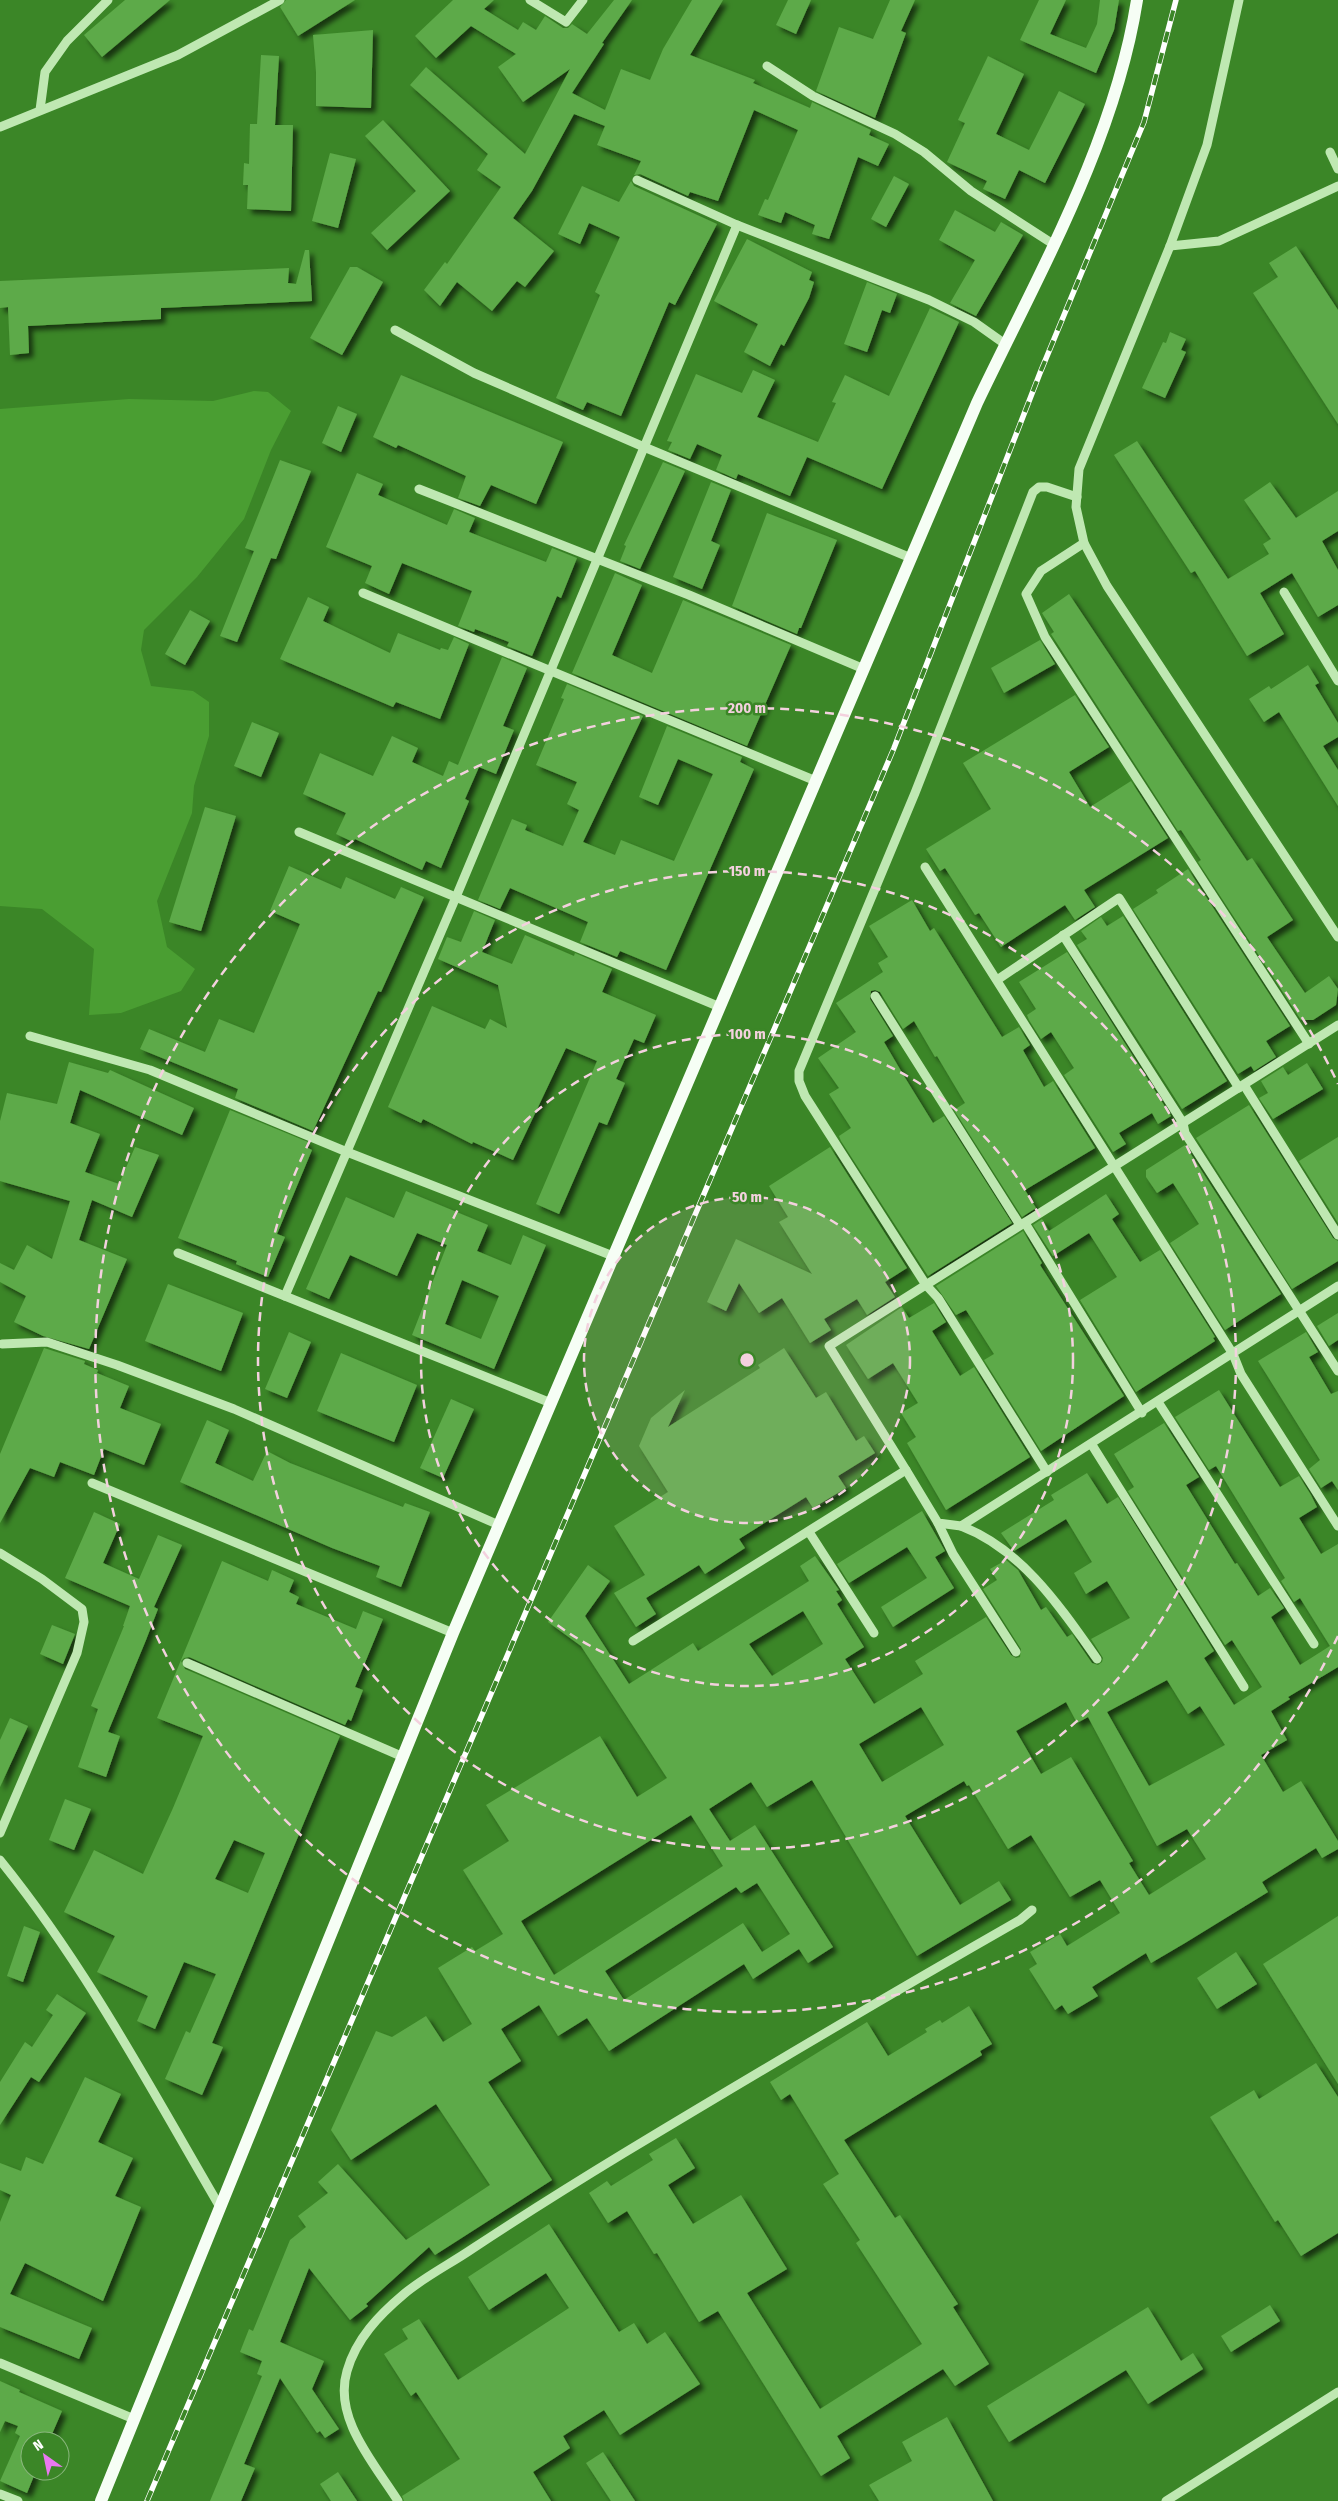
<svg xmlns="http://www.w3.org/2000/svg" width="1338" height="2501" font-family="'Fira Sans Condensed',sans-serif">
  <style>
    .green { fill: #4a9e32 }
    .building { fill: #5daa48; fill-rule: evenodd; filter: url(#shadow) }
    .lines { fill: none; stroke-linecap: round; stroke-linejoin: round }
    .minor { stroke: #bfe8b2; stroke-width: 9 }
    .major { stroke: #f6fef5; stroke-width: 12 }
    .rail-casing { stroke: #fff; stroke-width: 5.5 }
    .rail { stroke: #3b8627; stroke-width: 4; stroke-dasharray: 11; stroke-linecap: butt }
    .ring { fill: none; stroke: #f3d1de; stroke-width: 2.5; stroke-dasharray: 9 6 }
    .centre { fill: #f3d1de; stroke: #3b8627; stroke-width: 2.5 }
    .ring-label { font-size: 15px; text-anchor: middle; font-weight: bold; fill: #f3d1de; stroke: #3b8627; stroke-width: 5; stroke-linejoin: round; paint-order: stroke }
  </style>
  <defs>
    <filter id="shadow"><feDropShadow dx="4.5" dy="4.5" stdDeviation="2.5" flood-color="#0009"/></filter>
  </defs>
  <rect width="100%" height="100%" fill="#3b8627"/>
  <path class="green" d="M254,391L268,392L291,411L271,450L244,519L197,577L144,630L141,650L151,686L193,691L209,702V736L194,786L192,813L157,901L167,947L195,969L181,991L121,1013L89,1015L94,949L42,909L0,906V409L129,399L213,401Z"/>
  <g class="building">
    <path d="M125,0H170L102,57L84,35Z"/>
    <path d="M286,0H355L298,36L280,7Z"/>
    <path d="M453,0H494L484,9L518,30L523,22L536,30L545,16L563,28H568L572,24L587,34L614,0H632L602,43L604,44L572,93L605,110L621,69L650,80L663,49L692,0H723L690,55L755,80L753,83L810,108L812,102L871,130L869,135L889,144L878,166L858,157L829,239L812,234L815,225L785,212L781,223L758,215L765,199L768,200L798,130L754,110L718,201L690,192L688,196L640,174L634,175L641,161L597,145L605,126L574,114L532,191L513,218L554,251L525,287L517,281L492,311L457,282L440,306L424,290L445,262L447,264L501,187L477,170L488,154L410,85L426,67L525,154L570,69L523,102L498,67L516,54L471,26L436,58L415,36Z"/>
    <path d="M788,0H811L796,34L776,25Z"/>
    <path d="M890,0H915L901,31L906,33L875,118L816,91L839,27L873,39Z"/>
    <path d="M1039,0H1066L1050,34L1086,48L1097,24L1100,0H1119L1114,30L1096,73L1020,40Z"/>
    <path d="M373,30L371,108L316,106V72L313,35Z"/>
    <path d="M261,55L279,56L275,125H293L291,211L247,209L248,185H243L244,163L249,164L250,124H257Z"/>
    <path d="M988,56L1024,74L996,134L1029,150L1059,91L1085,104L1045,183L1019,170L1005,199L983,189L987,181L947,162L965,123L958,120Z"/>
    <path d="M383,120L450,191L387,250L371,233L416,191L365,136Z"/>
    <path d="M330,153L356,159L338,228L312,221Z"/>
    <path d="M894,176L909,184L886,227L871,219Z"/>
    <path d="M631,181L634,186L717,224L675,305L669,302L621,416L587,402L583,410L556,398L600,295L595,292L620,237L589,223L580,244L558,234L582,186L619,202Z"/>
    <path d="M955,210L995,232L1001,222L1023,235L976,316L950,303L975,260L939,240Z"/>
    <path d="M747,239L812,272L809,280L814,282L809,298L784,346L781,344L770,366L744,352L758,324L714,301Z"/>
    <path d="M1296,246L1338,310V424L1253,293L1278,277L1269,263Z"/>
    <path d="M305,250H309L312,301L161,308V319L28,326L29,353L10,355L8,307L0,308V281L289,268L288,283L296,284Z"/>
    <path d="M350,267H357L383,282L342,355L310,338Z"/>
    <path d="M867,282L897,294L890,313L882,310L867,352L844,344Z"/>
    <path d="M930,308L959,322L882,489L807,457L790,496L738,474L736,479L716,470L722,455L697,444L690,459L668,450L672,442L667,441L696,374L742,393L753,370L775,380L757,417L818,442L836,403L832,402L845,375L889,396Z"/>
    <path d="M1170,332L1186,339L1181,350L1186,352L1165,398L1142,388L1163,342L1166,343Z"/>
    <path d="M401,375L563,442L536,504L491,485L480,506L458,498L466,476L398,445L396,448L373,437Z"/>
    <path d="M338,406L357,414L341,452L322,443Z"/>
    <path d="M1137,441L1228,579L1269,554L1263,544L1271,539L1244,500L1270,482L1296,518L1338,491V531L1322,541L1338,570V605L1318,617L1292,573L1260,593L1284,634L1247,656L1195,571L1191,573L1114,455Z"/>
    <path d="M280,460L311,471L276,559L271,558L237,642L220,636L254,551L245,548Z"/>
    <path d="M663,462L685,471L640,569L620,561L626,546L624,545Z"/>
    <path d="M357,473L383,484L378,495L447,525L454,509L475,518L469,532L546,562L552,548L577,558L561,598L557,596L532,656L507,646L509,642L475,629L474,632L458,626L472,591L402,563L389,594L365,583L372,566L326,547Z"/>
    <path d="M711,482L731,490L711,541L720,545L702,589L673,577Z"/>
    <path d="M767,513L837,540L801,628H799L797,634L732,606Z"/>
    <path d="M615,573L642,585L612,655L652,673L683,600L791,645L747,746L572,673Z"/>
    <path d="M1069,594L1247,861L1252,858L1293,920L1267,937L1305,993L1329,976L1338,989L1336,1005L1313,1020H1301L1198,862L1201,860L1181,830L1178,831L1051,634L1054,632L1042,613Z"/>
    <path d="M308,597L329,607L323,621L390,653L398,633L440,650L441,648L448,650L454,637L469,644L440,719L396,702L393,707L280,659Z"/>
    <path d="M190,610L210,621L185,665L165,654Z"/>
    <path d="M1040,640L1055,664L1004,693L991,668Z"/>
    <path d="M502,657L527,668L503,726L514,730L496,774L479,767L465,799L469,801L441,868L426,861L422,870L355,839L353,842L336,834L346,813L303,794L320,753L373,776L392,736L418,748L412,762L443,776L449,761L458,765Z"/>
    <path d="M1308,665L1319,683L1315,685L1338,723V737L1323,746L1338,770V806L1279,712L1264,722L1249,699L1269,686L1271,689Z"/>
    <path d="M567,684L643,716L583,842L615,855L621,840L674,861L713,774L678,759L658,805L639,797L667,726L742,757L740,762L754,769L666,970L620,951L617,957L580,942L588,922L510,888L500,909L478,900L512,819L527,825L525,830L563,846L579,810L567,804L577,782L536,765L564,699L561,698Z"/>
    <path d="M1075,695L1109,747L1069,772L1090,807L1131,781L1168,838L1084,890L1095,907L1075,920L1065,905L1001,947L979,913L975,915L945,868L940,871L926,849L991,809L963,763Z"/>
    <path d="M252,722L279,733L261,777L234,766Z"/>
    <path d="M205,807L236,816L201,931L169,922Z"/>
    <path d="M289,866L341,889L346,877L395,899L401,887L424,897L381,992L378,991L313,1131L235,1098L238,1089L140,1049L149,1029L205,1052L219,1019L254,1033L300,924L270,911Z"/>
    <path d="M1188,869L1290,1026L1266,1041L1276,1057L1254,1071L1251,1066L1238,1074L1133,909L1158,893L1156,890Z"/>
    <path d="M912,900L930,931L934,928L1002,1037L1019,1027L1030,1045L1023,1050L1024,1052L1044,1087L1053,1081L1095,1148L1025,1190L1036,1208L1022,1217L954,1110L965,1103L937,1056L935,1057L914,1021L903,1029L880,992L875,990L871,991L870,999L893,1036L884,1042L904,1076L933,1123L944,1116L1012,1223L928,1276L841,1141L839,1136L851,1128L829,1094L839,1088L818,1058L856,1032L836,1003L883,972L878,963L888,957L869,926Z"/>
    <path d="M474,911L495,920L482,952L512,964L525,935L574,956L575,953L612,969L602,992L656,1015L644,1043L634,1039L616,1079L625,1083L607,1125L599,1122L559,1214L536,1204L597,1061L566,1048L513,1160L473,1142L472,1144L423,1119L421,1123L388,1107L432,1006L485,1029L490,1019L507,1028L498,985L438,959L447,937L461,942Z"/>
    <path d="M1123,916L1227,1081L1182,1109L1077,945L1087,939L1081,931L1101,917L1107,926Z"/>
    <path d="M1067,952L1171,1116L1158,1124L1152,1113L1119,1133L1126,1144L1113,1152L1064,1075L1074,1068L1051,1032L1041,1039L1029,1020L1027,1015L1036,1009L1019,982Z"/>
    <path d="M69,1062L108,1073L110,1070L194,1108L182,1135L80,1090L70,1123L100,1134L85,1172L119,1184L135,1147L159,1155L132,1217L92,1200L79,1240L127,1259L89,1349L43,1336L14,1322L26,1296L0,1282V1263L14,1270L27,1245L52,1259L70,1201L0,1181V1121L7,1093L57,1104Z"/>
    <path d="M1307,1063L1323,1089L1273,1119L1259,1098L1268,1093L1261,1081L1283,1067L1288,1075Z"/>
    <path d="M1249,1105L1333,1238L1338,1241V1261L1292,1289L1196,1138Z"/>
    <path d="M230,1110L308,1142L306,1147L312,1150L277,1234L285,1237L268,1277L236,1264L237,1261L178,1238Z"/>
    <path d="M1338,1137V1223L1299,1161Z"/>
    <path d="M1185,1145L1281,1294L1225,1330L1170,1243L1199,1224L1173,1183L1157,1193L1146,1177V1170Z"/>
    <path d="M830,1147L907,1268L885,1282L895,1297L867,1315L857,1299L824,1319L831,1330L810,1343L782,1298L759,1313L739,1283L726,1311L707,1302L736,1239L812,1274L779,1222L788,1217L769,1186Z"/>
    <path d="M406,1191L488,1225L477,1251L511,1265L523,1235L546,1245L494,1369L412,1335L447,1245L417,1233L397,1276L350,1255L329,1299L306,1289L346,1197L394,1218ZM462,1280L499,1296L481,1339L445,1324Z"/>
    <path d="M1106,1194L1119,1214L1112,1219L1140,1262L1160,1250L1215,1337L1213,1338L1215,1341L1136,1392L1080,1300L1117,1277L1089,1233L1053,1256L1033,1225L1042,1219L1049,1231Z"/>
    <path d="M1023,1231L1042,1263L1040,1265L1124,1396L1041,1451L984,1360L994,1354L966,1310L956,1315L936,1286Z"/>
    <path d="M168,1284L243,1313L221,1371L145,1341Z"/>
    <path d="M934,1303L946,1322L932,1331L960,1376L974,1367L1030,1457L946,1510L907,1443L916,1437L901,1413L918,1403L893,1363L868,1379L846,1345L902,1307L909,1318Z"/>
    <path d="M1338,1313V1340L1329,1346L1317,1326Z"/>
    <path d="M289,1332L311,1342L287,1398L265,1389Z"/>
    <path d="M1306,1332L1318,1352L1309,1357L1331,1394L1338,1391V1490L1332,1481L1321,1488L1309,1469L1320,1460L1258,1361Z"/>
    <path d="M44,1348L85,1361L84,1364L98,1370L97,1373L129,1386L120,1408L161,1424L144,1465L104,1449L94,1475L60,1462L54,1477L30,1468L0,1523V1454Z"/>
    <path d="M784,1348L816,1398L826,1392L856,1441L864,1436L875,1453L838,1476L846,1488L813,1508L806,1497L739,1539L745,1548L705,1574L699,1565L646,1598L656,1614L636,1627L614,1593L645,1575L614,1526L668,1492L639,1446L651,1418L685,1390L668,1427L760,1368L758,1365Z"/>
    <path d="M341,1353L417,1385L394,1442L317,1411Z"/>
    <path d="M1219,1390L1280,1487L1299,1476L1311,1495L1317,1507L1299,1518L1321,1554L1338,1544V1667L1288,1697L1290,1699L1271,1711L1287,1740L1261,1755L1283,1792L1301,1781L1338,1841V1849L1322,1858L1316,1848L1262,1882L1268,1892L1185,1943L1151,1963L1146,1953L1092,1987L1098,1996L1068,2014L1062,2005L1055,2010L1029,1969L1037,1964L1030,1952L1060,1934L1067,1946L1120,1913L1100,1880L1070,1897L1031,1835L1008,1849L969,1785L967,1786L964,1781L905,1816L960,1905L999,1881L1011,1900L917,1956L812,1780L767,1807L751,1782L709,1809L730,1841L755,1825L833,1947L808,1963L799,1949L753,1979L744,1964L609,2051L587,2018L558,2036L539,2005L501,2029L521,2061L488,2082L552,2180L435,2255L429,2247L366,2304L368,2306L350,2320L309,2268L280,2342L324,2361L312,2389L339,2429L325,2438L320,2431L317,2433L280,2378L244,2464L255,2468L241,2501H210L262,2376L257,2374L262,2361L240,2352L249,2329L253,2331L290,2240L306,2227L298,2216L328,2193L318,2182L338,2164L406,2240L490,2185L436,2104L351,2160L331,2130L376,2031L392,2037L426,2016L443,2042L472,2024L438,1968L472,1947L475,1951L503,1934L463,1870L509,1841L486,1805L600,1736L637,1797L667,1778L581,1646L548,1622L588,1565L610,1581L585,1616L629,1684L693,1643L698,1651L809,1581L800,1566L815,1556L839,1590L836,1591L842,1600L837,1604L864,1647L845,1659L874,1704L923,1674L915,1661L986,1617L1011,1655L1016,1658L1020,1657L1021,1649L983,1589L997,1580L990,1569L1006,1560L1018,1570L1041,1610L1046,1607L1067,1637L1072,1634L1092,1663L1098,1665L1102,1662L1103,1658L1091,1639L1130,1618L1107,1581L1086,1594L1074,1573L1092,1562L1066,1519L1014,1551L1001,1533L1054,1500L1051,1495L1087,1473L1107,1504L1118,1497L1214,1651L1204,1658L1234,1705L1262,1687L1232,1640L1225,1645L1128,1491L1134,1487L1114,1454L1164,1423L1199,1477L1186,1485L1235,1564L1237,1563L1258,1596L1270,1588L1284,1608L1271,1617L1300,1665L1330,1646L1300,1598L1294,1602L1281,1581L1285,1578L1216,1466L1209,1470L1175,1417ZM803,1611L823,1644L772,1676L749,1644ZM1167,1680L1188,1714L1200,1706L1225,1745L1149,1786L1107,1712ZM1066,1702L1077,1723L1088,1717L1157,1846L1187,1829L1206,1859L1149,1895L1129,1863L1133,1861L1071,1757L1041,1774L1016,1731ZM921,1707L944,1745L882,1782L859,1744ZM691,1815L723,1866L554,1975L521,1921ZM757,1883L790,1934L762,1952L743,1923L624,2000L605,1971L736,1887L741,1893Z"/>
    <path d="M451,1399L474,1409L443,1478L420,1468Z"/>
    <path d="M207,1420L229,1430L215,1463L253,1481L267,1451L290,1463L403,1507L405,1503L430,1512L401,1587L376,1577L380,1566L332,1548L180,1482Z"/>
    <path d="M922,1511L945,1551L935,1557L954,1588L893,1627L881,1607L927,1578L907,1547L849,1583L837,1564Z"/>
    <path d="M94,1512L120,1524L103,1563L139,1579L158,1535L182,1545L154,1607L158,1609L146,1640L108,1732L120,1736L106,1777L78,1767L98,1709L91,1706L124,1626H123L130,1606L65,1578Z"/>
    <path d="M222,1561L268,1581L272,1570L294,1580L289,1592L299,1597L296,1604L356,1629L363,1611L383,1619L355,1687L363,1690L351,1721L348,1719L345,1725L189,1657L184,1658L181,1661L185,1669L340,1736L212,2043L223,2047L202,2095L165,2079L186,2031L190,2033L216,1974L184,1962L155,2029L137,2021L148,1996L97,1972L115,1936L64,1912L94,1850L143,1874L173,1808L203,1736L157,1718ZM234,1840L265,1853L248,1893L215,1879Z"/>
    <path d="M52,1625L75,1634L63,1664L40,1654Z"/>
    <path d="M10,1718L28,1726L0,1787V1740Z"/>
    <path d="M65,1799L91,1809L74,1850L49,1840Z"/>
    <path d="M1338,1916V2084L1263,1964Z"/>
    <path d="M24,1926L40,1932L23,1982L7,1976Z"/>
    <path d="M1236,1952L1257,1984L1217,2009L1197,1978Z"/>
    <path d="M57,1994L86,2013L39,2082L31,2077L0,2125V2082L25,2042L32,2047L53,2015L46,2010Z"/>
    <path d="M969,2006L992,2044L980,2051L982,2055L844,2140L895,2218L900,2215L958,2304L953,2307L989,2364L955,2386L943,2369L837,2436L850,2458L821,2476L718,2311L699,2322L657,2253L654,2254L627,2211L608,2223L589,2193L607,2181L611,2186L653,2160L649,2154L676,2138L695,2168L668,2185L693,2224L741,2195L787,2269L747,2293L820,2409L922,2344L856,2243L860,2240L823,2184L839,2174L790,2094L781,2100L770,2082L867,2022L888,2056L927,2032L925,2029L940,2020L942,2023Z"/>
    <path d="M1316,2063L1338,2097V2233L1301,2256L1278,2220L1275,2222L1210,2117L1254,2090L1259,2099Z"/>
    <path d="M85,2077L121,2094L98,2142L133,2158L115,2196L141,2207L103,2301L25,2263L10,2294L92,2328L79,2359L0,2327V2222L11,2195L0,2190V2163L21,2171L26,2157L43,2164Z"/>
    <path d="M549,2224L619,2332L634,2323L647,2344L665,2332L700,2384L620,2435L604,2410L563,2436L570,2448L533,2472L551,2501H404L402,2496L460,2459L416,2392L411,2396L384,2354L408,2339L402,2329L419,2319L458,2380L569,2308L546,2273L489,2310L468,2277Z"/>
    <path d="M1270,2305L1280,2321L1231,2352L1221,2336Z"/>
    <path d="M1148,2307L1181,2361L1193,2353L1203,2369L1148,2404L1126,2370L1009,2442L987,2406Z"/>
    <path d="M0,2381L20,2390L19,2392L62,2411L49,2441H30V2471H36L27,2493L0,2481L20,2436L15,2433L18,2426L5,2421L0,2432Z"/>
    <path d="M947,2417L993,2501H879L869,2485L912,2461L902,2442Z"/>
    <path d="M603,2452L635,2501H611L586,2463Z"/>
    <path d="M338,2472L357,2501H331L320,2484Z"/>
  </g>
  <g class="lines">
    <g class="minor">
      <path d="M530,0L566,22L583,0"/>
      <path d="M1239,0L1207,145L1170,246L1079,469L1076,507L1084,543L1107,586L1338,937"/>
      <path d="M767,66L813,96L895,134L924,152L971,191L1053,244"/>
      <path d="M40,110L45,72L67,41L108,0"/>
      <path d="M0,127L178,55L280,0"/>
      <path d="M1330,152L1338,169"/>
      <path d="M637,180L737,225L929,300L974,322L1005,344"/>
      <path d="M1170,246L1219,241L1338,186"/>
      <path d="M395,330L474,373L644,447L911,558"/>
      <path d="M419,489L689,595L864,669"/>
      <path d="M1084,543L1041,571L1026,594L1045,637L1309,1044"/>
      <path d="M1284,592L1338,681"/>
      <path d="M363,593L816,781"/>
      <path d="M299,832L720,1007"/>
      <path d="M925,867L1233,1354L1241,1374L1338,1526"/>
      <path d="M1063,935L1183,1123L1185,1133L1338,1371"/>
      <path d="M997,980L1119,898L1239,1088"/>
      <path d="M875,996L1020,1225"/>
      <path d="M30,1036L150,1070L347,1152L613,1256"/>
      <path d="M1244,1085L1338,1235"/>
      <path d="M1025,1223L1142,1413"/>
      <path d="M178,1253L551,1403"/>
      <path d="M285,1296L456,897L737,225"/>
      <path d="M2,1344L47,1342L117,1365L234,1409L499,1525"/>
      <path d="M1158,1402L1314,1644"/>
      <path d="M1092,1445L1244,1687"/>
      <path d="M906,1470L938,1523L961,1526L1338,1286"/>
      <path d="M1047,1472L938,1298L926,1285L805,1096L799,1081V1071L915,793L1033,492L1039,487H1047L1077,497"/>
      <path d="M92,1483L453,1633"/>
      <path d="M938,1523L953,1554L1016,1652"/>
      <path d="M961,1526C1022,1549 1061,1608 1097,1659"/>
      <path d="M809,1532L874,1633"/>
      <path d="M0,1553L42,1579L82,1609L84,1622L77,1653L0,1833"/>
      <path d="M633,1641L906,1470L829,1346L1338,1025"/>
      <path d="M187,1663L401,1756"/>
      <path d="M0,1860C86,1966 151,2089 220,2207"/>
      <path d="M0,2363L134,2419"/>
      <path d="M0,2494L18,2501"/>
      <path d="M398,2501C374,2463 333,2418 347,2371C356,2339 379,2315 404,2294C424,2277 450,2264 472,2249C522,2216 573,2184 624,2153C755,2074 887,1996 1020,1920L1032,1910"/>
      <path d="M1166,2501L1338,2392"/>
    </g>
    <path class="major" d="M101,2501L453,1633L977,403C1038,275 1115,141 1137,0"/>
    <defs>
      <path id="rail" d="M147,2501L894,748L1040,373L1144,122L1176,0"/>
    </defs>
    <use href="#rail" class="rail-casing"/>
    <use href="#rail" class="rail"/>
  </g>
  <circle cx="747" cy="1360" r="163" fill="#f3d1de" fill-opacity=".12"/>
  <g class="ring">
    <circle cx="747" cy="1360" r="163"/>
    <circle cx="747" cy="1360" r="326"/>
    <circle cx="747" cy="1360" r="489"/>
    <path d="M1338 1636A652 652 0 1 1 1338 1084"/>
  </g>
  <circle cx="747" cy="1360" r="8" class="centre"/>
  <g class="ring-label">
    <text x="747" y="713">200 m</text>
    <text x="747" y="876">150 m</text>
    <text x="747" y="1039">100 m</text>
    <text x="747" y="1202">50 m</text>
  </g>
  <g transform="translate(45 2456) rotate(327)"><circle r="24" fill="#3b8627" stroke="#89b67d"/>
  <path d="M0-4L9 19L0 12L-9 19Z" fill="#e978f0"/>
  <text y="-8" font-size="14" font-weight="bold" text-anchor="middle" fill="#ffffff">N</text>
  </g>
</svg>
